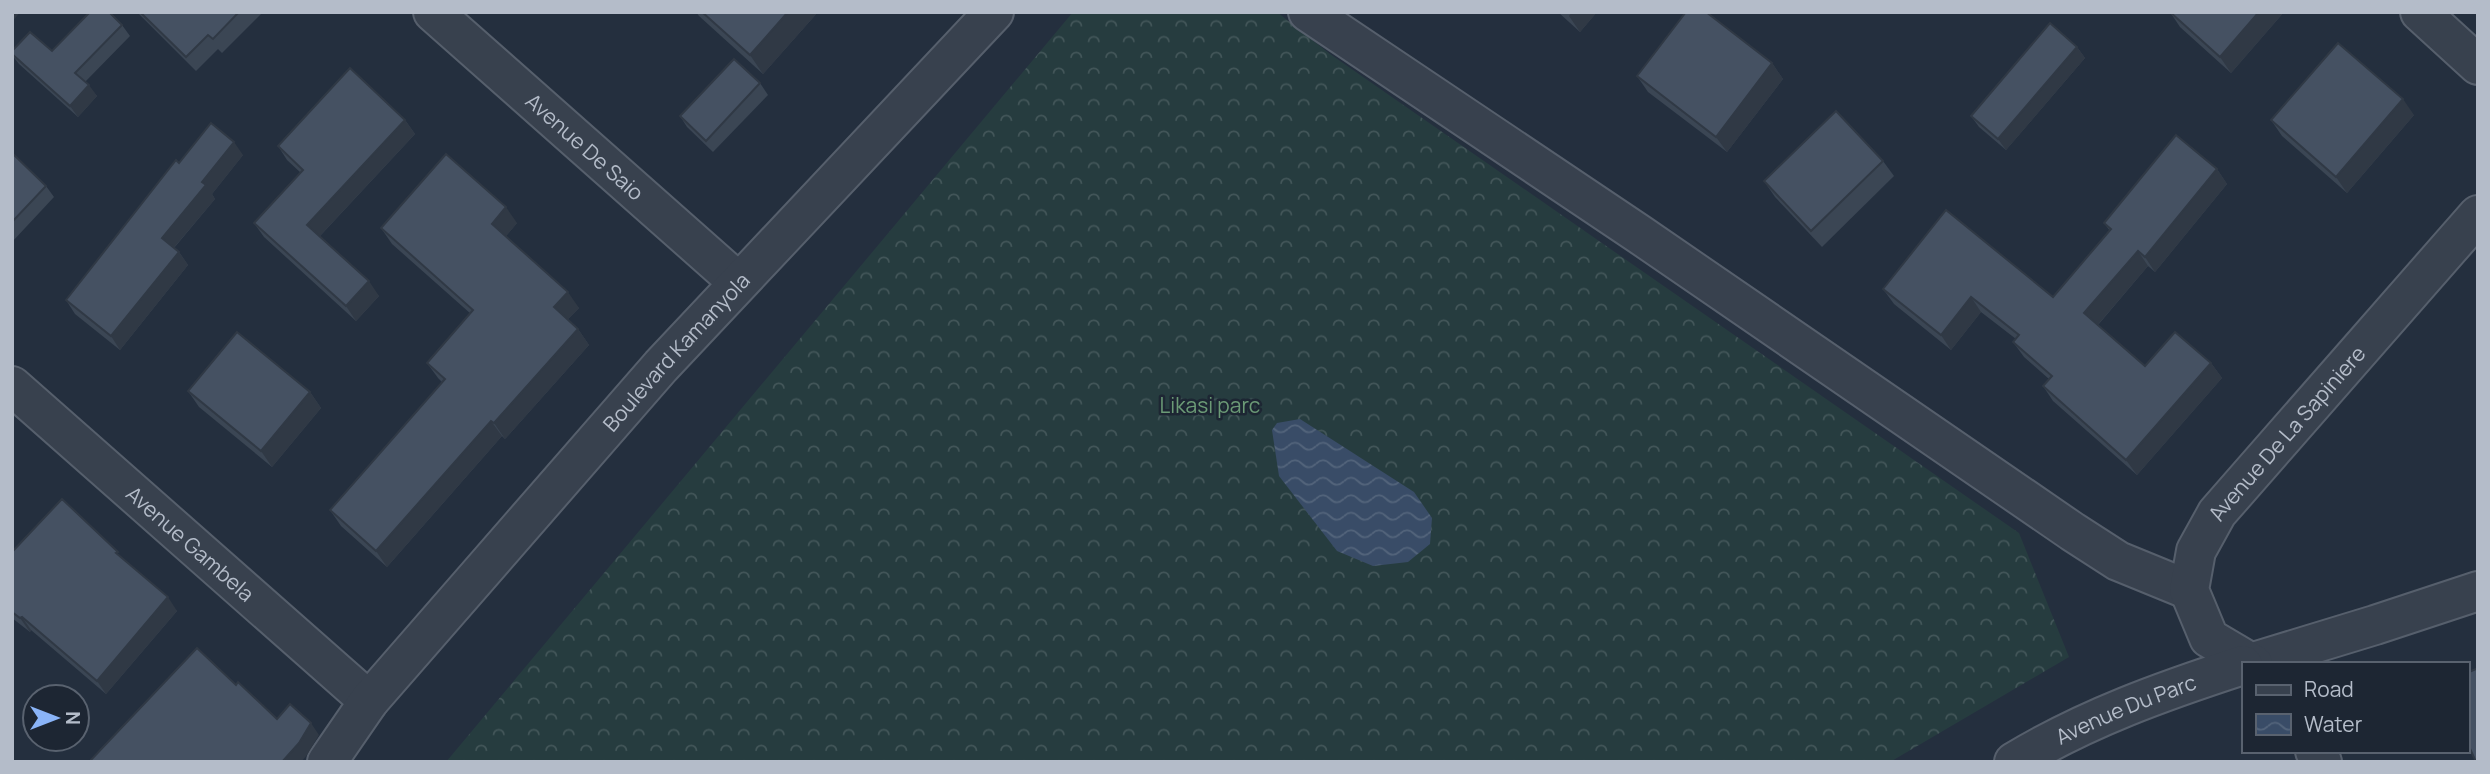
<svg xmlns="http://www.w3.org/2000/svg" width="2490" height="774" font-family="Manrope,sans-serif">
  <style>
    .forest { fill: url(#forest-crowns) }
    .water { fill: url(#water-waves) }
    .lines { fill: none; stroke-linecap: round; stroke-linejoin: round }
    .street-casing { stroke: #565f6c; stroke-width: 42 }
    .street { stroke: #38414e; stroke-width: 38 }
    .wall { fill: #3b4654 }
    .shaded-wall { fill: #303945 }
    .building { fill: #455162; stroke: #303945; stroke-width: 2 }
    .labels { text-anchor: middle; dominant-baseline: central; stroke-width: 5; stroke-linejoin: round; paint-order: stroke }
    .street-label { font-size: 21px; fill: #b4bcc9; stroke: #1d2633 }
    .park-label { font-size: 21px; fill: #6b9a76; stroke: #1d2633 }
  </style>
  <defs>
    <pattern id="forest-crowns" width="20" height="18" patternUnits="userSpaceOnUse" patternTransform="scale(1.75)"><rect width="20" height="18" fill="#263c3f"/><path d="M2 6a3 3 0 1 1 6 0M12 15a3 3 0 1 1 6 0" fill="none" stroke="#435659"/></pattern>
    <pattern id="water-waves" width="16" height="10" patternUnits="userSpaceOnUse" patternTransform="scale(1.75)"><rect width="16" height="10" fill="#394c67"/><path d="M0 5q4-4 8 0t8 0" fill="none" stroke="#53647b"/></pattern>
  </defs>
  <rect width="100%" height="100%" fill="#242f3e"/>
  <path class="forest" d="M1073,12H1277L1330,54L2019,533L2069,657L1890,762H446Z"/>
  <path class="water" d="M1300,419L1414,492L1432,518L1430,544L1408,562L1373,566L1337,551L1279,476L1272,430L1277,423Z"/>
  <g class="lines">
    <defs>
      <g id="street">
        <path id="s1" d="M433,12L738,282"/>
        <path d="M1308,12L1639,234L2073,532L2118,561L2189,590"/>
        <path d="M2420,12L2478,65"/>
        <path id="s2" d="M12,386L369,701"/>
        <path d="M2247,664L2375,625L2478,591"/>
        <path id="s3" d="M2253,664L2209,638L2189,590L2196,551L2217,513L2478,215"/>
        <path d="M2315,751L2322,762"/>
        <path id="s4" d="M327,762L369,701L661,366L994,12"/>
        <path id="s5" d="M2014,762C2087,718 2163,691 2243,665"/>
      </g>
    </defs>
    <use href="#street" class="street-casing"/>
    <use href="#street" class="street"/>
  </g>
  <g class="wall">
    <path d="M137,12H263L222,53L218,49L196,71Z"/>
    <path d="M696,12H818L763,74L699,16Z"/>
    <path d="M1558,12H1597L1580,32Z"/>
    <path d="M2170,12H2284L2231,73L2180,27Z"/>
    <path d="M122,25L130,36L85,82L97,96L78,117L19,64L12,55V51H52Z"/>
    <path d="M2077,47L2085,58L2006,150L1979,127L1971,116Z"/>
    <path d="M1772,63L1783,79L1727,152L1648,92L1637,76Z"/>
    <path d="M760,83L768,95L713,152L687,127L680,116Z"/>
    <path d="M2414,115L2347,193L2282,136L2271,120Z"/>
    <path d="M405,120L415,134L320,236L379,296L356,321L264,237L254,223L301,173L287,160L278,146Z"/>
    <path d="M12,153L46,186L54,197L12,242Z"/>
    <path d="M243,155L212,194L215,199L174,248L179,252L188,265L120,350L75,314L66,300L179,163Z"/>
    <path d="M1883,161L1894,176L1822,247L1775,197L1764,181Z"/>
    <path d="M2217,169L2227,184L2155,272L2148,266L2098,325L2145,366L2211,363L2222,378L2137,475L2053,401L2043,386L2049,379L2024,357L2013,342L2016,339L1981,312L1951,350L1894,304L1883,289L2053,297L2110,231L2104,223Z"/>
    <path d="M517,223L506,236L579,308L568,319L578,329L589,345L505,439L502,436L387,567L341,526L330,510L442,382L438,378L427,363L471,314L392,244L381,228Z"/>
    <path d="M188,391L310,392L321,408L272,467L199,407Z"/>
    <path d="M12,552L123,559L177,611L106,694L31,630L30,632L12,618Z"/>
  </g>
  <g class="shaded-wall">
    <path d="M12,12H20L13,21H12Z"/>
    <path d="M788,12H818L763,74L750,55Z"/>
    <path d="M1572,12H1597L1580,32L1569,16Z"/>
    <path d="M2259,12H2284L2231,73L2220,57Z"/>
    <path d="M2077,47L2085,58L2006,150L1998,139Z"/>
    <path d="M1772,63L1783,79L1727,152L1716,137Z"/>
    <path d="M89,85L97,96L78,117L70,106Z"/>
    <path d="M2403,99L2414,115L2347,193L2336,177Z"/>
    <path d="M405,120L415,134L317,239L307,225Z"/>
    <path d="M234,142L243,155L212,194L215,199L171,251L162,238L202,182Z"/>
    <path d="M2217,169L2227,184L2155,272L2145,257Z"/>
    <path d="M506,207L517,223L503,240L492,224Z"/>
    <path d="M2138,251L2148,266L2095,328L2084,313Z"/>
    <path d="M179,252L188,265L120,350L111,336Z"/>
    <path d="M369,281L379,296L356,321L346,306Z"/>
    <path d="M568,292L579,308L565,322L554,307Z"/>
    <path d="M1971,297L1981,312L1951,350L1941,335Z"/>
    <path d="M578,329L589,345L505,439L494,423Z"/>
    <path d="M2211,363L2222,378L2137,475L2126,460Z"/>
    <path d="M310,392L321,408L272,467L261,451Z"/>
    <path d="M491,421L502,436L387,567L376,551Z"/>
    <path d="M168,597L177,611L106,694L97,681Z"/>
    <path d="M22,617L31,630L30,632L20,618Z"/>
    <path d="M311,723L319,735L307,755L301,762H282Z"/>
  </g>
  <g class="building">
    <path d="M90,12H109L122,25L75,73L89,85L70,106L12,54V51L30,32L52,51Z"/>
    <path d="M140,12H239L213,39L208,35L186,57Z"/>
    <path d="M702,12H788L750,55Z"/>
    <path d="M1686,12H1706L1772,63L1716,137L1637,76Z"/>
    <path d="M2170,12H2259L2220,57Z"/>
    <path d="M2050,23L2077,47L1998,139L1971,116Z"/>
    <path d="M2338,43L2403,99L2336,177L2271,120Z"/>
    <path d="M734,59L760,83L706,141L680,116Z"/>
    <path d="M350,68L405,120L307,225L369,281L346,306L254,223L303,170L278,146Z"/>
    <path d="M1836,111L1883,161L1811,231L1764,181Z"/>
    <path d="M211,123L234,142L202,182L206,185L162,238L179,252L111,336L66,300L176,160L179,163Z"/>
    <path d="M2176,135L2217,169L2145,257L2138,251L2084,313L2145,366L2175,332L2211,363L2126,460L2043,386L2052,376L2013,342L2019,335L1971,297L1941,335L1883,289L1946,210L2053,297L2111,229L2104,223Z"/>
    <path d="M12,153L46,186L12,222Z"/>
    <path d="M446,154L506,207L492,224L568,292L554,307L578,329L494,423L491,421L376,551L330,510L445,379L427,363L473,310L381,228Z"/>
    <path d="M237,332L310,392L261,451L188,391Z"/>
    <path d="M62,499L118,552L116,553L168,597L97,681L22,617L20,618L12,612V552Z"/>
    <path d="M197,648L236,685L238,682L277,719L290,704L311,723L299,743L282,762H89Z"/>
    <path d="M2478,668V762H2476L2467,742V673Z"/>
  </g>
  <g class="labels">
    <g class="street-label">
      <text stroke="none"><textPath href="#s1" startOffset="203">Avenue De Saio</textPath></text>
      <text stroke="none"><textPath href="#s4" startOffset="539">Boulevard Kamanyola</textPath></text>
      <text stroke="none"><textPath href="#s3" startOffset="292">Avenue De La Sapiniere</textPath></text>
      <text stroke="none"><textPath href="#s2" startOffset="238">Avenue Gambela</textPath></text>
      <text stroke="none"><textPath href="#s5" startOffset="124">Avenue Du Parc</textPath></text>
    </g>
    <g class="park-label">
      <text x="1210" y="405">Likasi parc</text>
    </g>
  </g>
  <rect width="2490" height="774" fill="none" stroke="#b4bcc9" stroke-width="28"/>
  <rect x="2242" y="662" width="228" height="91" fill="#1d2633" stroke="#59626f" stroke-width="2"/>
  <rect x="2256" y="685" width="35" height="10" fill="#38414e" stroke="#59626f" stroke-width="2"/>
  <text x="2304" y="697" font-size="21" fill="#b4bcc9">Road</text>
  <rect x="2256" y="714" width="35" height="21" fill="url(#water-waves)" stroke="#59626f" stroke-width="2"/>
  <text x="2304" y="732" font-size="21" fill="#b4bcc9">Water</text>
  <g transform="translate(56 718) rotate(90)"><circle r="33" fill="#1d2633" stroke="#59626f" stroke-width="2"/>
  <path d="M0-5L12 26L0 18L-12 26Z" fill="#8ab4f8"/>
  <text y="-10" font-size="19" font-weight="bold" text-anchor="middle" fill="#b4bcc9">N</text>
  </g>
</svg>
